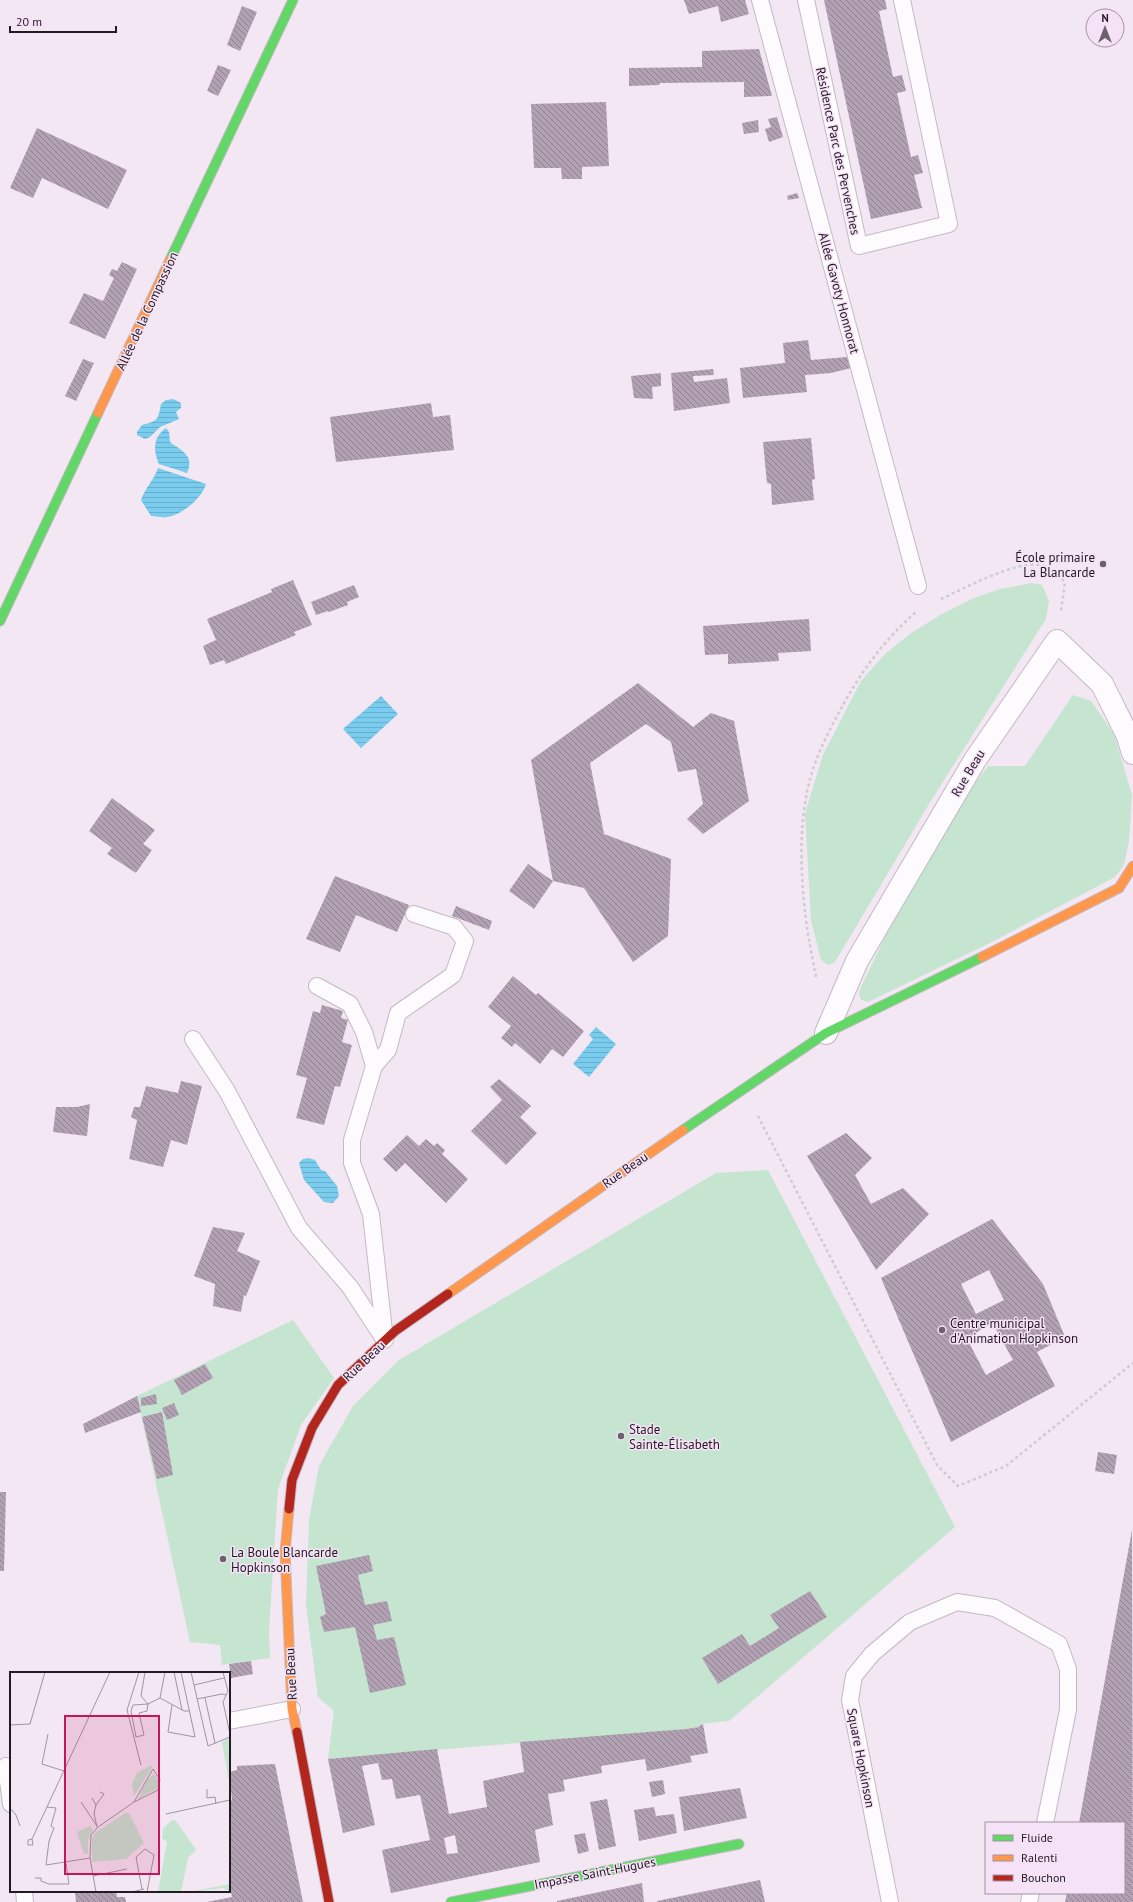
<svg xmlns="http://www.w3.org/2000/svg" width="1133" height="1902" font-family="'PT Sans',sans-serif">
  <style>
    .green { fill: #c5e5d0 }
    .water { fill: url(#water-rules) }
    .building { fill: url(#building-back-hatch); fill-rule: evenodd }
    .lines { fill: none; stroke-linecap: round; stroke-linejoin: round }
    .lane-casing { stroke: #c3bac3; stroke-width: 18 }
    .street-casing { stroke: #c3bac3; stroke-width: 24 }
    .fast-casing { stroke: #c3bac3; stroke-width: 11 }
    .slow-casing { stroke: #c3bac3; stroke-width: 11 }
    .jam-casing { stroke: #c3bac3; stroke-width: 11 }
    .path { stroke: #cfcbcf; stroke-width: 2.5; stroke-dasharray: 3 3; stroke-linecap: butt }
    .lane { stroke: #fdfbfd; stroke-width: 16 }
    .street { stroke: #fdfbfd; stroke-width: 22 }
    .fast { stroke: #63d668; stroke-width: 9 }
    .slow { stroke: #ff974d; stroke-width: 9 }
    .jam { stroke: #b3261e; stroke-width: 9 }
    .poi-dot { fill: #6b626b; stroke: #f6e2f7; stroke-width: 1.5 }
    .labels { text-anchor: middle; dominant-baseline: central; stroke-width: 3; stroke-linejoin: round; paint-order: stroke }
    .street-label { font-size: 13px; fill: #221b22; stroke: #f6e2f7 }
    .poi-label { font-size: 13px; fill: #221b22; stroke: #f6e2f7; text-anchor: start }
    .inset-road { fill: none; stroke: #9f959f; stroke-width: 1 }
    .view { fill: #c2185b; fill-opacity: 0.15; stroke: #c2185b; stroke-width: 2 }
    .inset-edge { fill: none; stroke: #221b22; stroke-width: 2 }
  </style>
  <defs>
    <pattern id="water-rules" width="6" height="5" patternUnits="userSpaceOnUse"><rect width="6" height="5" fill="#79cced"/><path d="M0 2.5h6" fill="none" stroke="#68afcb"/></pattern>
    <pattern id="building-back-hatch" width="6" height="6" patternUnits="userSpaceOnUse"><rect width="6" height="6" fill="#b2a1b3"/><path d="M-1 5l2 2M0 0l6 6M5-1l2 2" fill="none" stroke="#908291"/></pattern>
  </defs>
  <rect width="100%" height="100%" fill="#f2e7f2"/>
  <g class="green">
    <path d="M1032,583L1042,585L1049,601L1046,619L932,799L835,962L828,965L821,960L811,920L805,813L823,755L861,681L885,654L911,633L942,614L974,598L1000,589Z"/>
    <path d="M1073,695L1091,701L1114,734L1132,795L1129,841L1124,865L1115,877L990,943L868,1002L861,1000L859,995L860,989L899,908L945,825L988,766H1025Z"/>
    <path d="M768,1170L955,1527L729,1721L700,1724L699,1727L686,1729L328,1759L334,1711L318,1697L306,1605L309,1520L319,1466L353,1406L399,1360L716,1173Z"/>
    <path d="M293,1320L334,1378L301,1425L278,1489L269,1630L270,1658L222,1665L220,1645L190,1642L137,1396Z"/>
  </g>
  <g class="water">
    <path d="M173,399L181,403V408L176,412L179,419L160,427L150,437L145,439L137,435V432L142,425C158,421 158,420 161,404L166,400Z"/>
    <path d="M166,428L169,432L170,442C182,451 195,456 187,473L159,464C153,450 153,437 166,428Z"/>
    <path d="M158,468L206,484C202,498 182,515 167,517C162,518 156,516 151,516L141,500C145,488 154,480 158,468Z"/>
    <path d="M381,696L398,714L361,748L343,729Z"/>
    <path d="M596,1027L616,1044L589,1077L573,1064L593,1039L589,1035Z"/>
    <path d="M309,1158L315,1160L321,1170L325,1171L337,1186L339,1196L333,1203L324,1202L304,1180L299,1163L303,1159Z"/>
  </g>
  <g class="building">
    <path d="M684,0H745L749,14L721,22L718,6L689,14Z"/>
    <path d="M824,0H885L887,9L879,11L893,77L902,75L906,91L897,93L911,157L918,155L923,173L914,175L922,208L871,219Z"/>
    <path d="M242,6L257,12L240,51L227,45Z"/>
    <path d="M759,49L772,96L744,97V82L660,83L659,85L629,86V68L702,67V51Z"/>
    <path d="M218,65L231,70L218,96L207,91Z"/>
    <path d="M606,102L609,166L582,167V179H562L561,168H534L531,104Z"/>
    <path d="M777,117L783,137L769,142L765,129L771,127L768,119Z"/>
    <path d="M758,120L759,132L744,134L742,123Z"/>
    <path d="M37,128L127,170L108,209L42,178L33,198L10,188Z"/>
    <path d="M797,193L799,198L788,200L787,196Z"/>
    <path d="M122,262L137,269L105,339L69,323L84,293L103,301L114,278L109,275L112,269L117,271Z"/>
    <path d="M808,340L811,360L847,357L851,368L831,373L805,375L807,392L743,398L740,368L785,363L783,343Z"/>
    <path d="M83,359L94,363L76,401L65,396Z"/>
    <path d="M713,369L714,375L693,376L694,382L727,378L730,403L674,411L671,373Z"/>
    <path d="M661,373V386L652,387L653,399L634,398L631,376Z"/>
    <path d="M431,403L433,417L450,415L454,450L336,462L330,417Z"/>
    <path d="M811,438L815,479L812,480L814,500L772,505L771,484L767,483L763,442Z"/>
    <path d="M293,580L312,625L294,632L296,635L226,664L224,660L210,665L203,646L216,640L207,619L272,592L271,589Z"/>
    <path d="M354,585L359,597L347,602L348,605L329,612L328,611L316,615L311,602Z"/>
    <path d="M809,619L811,651L778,653L779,661L728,664V654L705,655L703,626Z"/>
    <path d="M638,683L693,727L711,713L734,721L749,801L703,834L687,819L703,804L696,769L678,772L671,742L646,724L590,763L604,834L671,859L668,936L633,962L584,888L553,881L531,760Z"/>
    <path d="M112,798L155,830L143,844L152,850L136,873L107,854L112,848L89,831Z"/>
    <path d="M528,864L553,881L534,909L509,891Z"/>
    <path d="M335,876L409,905L397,932L356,915L340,952L306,939Z"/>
    <path d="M456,906L492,921L489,930L452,916Z"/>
    <path d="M513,976L536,995L538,993L584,1031L563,1057L552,1049L540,1064L515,1043L512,1047L501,1038L511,1026L488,1007Z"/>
    <path d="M322,1005L343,1011L341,1018L348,1020L342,1042L352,1045L340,1087L335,1086L324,1125L296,1118L307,1078L296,1075L313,1011L320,1013Z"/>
    <path d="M499,1079L531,1106L520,1117L537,1133L506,1165L471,1131L502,1100L490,1087Z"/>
    <path d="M181,1081L202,1086L187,1145L171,1140L163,1167L129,1159L137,1120L131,1117L134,1107H140L146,1086L178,1093Z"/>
    <path d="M90,1104L87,1136L53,1132L56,1107H77Z"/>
    <path d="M846,1133L872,1158L855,1175L871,1204L903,1188L929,1214L876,1270L807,1156Z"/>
    <path d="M407,1135L419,1146L426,1139L434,1146L437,1143L445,1150L442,1154L468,1179L446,1203L405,1163L396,1172L383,1159Z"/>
    <path d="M992,1219L1043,1284L1065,1337L1037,1352L1055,1386L951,1442L881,1278ZM989,1270L1004,1300L976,1314L961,1284ZM992,1322L1013,1360L986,1375L967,1339Z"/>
    <path d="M213,1227L245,1233L237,1251L260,1261L246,1296L244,1295L241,1312L213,1306L215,1284L194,1276Z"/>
    <path d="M205,1364L213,1378L182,1395L174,1380Z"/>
    <path d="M156,1394L157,1404L141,1406V1398Z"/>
    <path d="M137,1396L141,1412L85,1433L83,1424Z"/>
    <path d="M174,1403L179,1415L167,1420L162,1408Z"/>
    <path d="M162,1412L173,1475L157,1479L142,1417Z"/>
    <path d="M1098,1452L1117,1455L1114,1474L1095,1471Z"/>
    <path d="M0,1492H6L4,1571H0Z"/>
    <path d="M1132,1530L1133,1902H1065L1067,1893H1124V1823H1079Z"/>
    <path d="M369,1555L373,1571L358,1575L365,1605L387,1601L392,1621L373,1625L377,1640L394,1637L406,1685L370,1693L355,1627L324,1632L320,1617L326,1614L316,1566Z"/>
    <path d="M810,1591L827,1617L718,1684L702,1658L742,1634L750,1646L779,1628L770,1615Z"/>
    <path d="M251,1661L253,1674L231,1678L229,1664Z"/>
    <path d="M703,1724L708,1753L690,1756L692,1762L647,1771L645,1759L601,1766L602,1773L563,1780L565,1791L548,1794L553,1825L535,1830L540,1862L391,1893L382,1850L430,1840L420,1795L396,1799L392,1779L382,1780L378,1763L362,1766L375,1825L343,1833L328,1759L437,1749L449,1814L487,1807L483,1781L524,1772L520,1742L686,1729L699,1727L700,1725ZM455,1835L458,1853L447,1854L444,1838Z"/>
    <path d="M275,1764L303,1902H207L232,1897L229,1882V1801L232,1800L229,1772L237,1770V1766Z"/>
    <path d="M663,1780L665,1794L652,1797L649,1782Z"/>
    <path d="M740,1788L747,1818L684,1831L679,1797Z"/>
    <path d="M607,1799L616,1846L599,1850L590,1802Z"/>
    <path d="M654,1807L656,1816L674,1814L677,1833L639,1841L634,1810Z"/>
    <path d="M585,1833L589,1851L578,1854L574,1835Z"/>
    <path d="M760,1880L765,1902H657V1901Z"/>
    <path d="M642,1883L644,1902H557V1901Z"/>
    <path d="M75,1891H116L117,1897H125L126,1902H76Z"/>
  </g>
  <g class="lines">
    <defs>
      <g id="lane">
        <path d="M760,0L918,586"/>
        <path d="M806,0L859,246L949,224L902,0"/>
        <path d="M317,986L350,1004L364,1032L374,1066L352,1140V1163L371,1214L385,1340"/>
        <path d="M193,1039L227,1091L299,1228L350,1287L384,1339"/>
        <path d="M374,1066L388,1050L398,1013L453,975L465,941L454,927L414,914"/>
        <path d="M229,1721L292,1709"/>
        <path d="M6,1766L11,1804"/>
        <path d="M24,1891L25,1902"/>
        <path d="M890,1902L850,1700L854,1676L872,1654L910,1622L957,1602L995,1608L1059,1644L1068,1669V1710L1045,1823"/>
        <path d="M1029,1902L1031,1893"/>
      </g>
      <path id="street" d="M826,1033L857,961L975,760L1057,641L1102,684L1127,734L1133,753"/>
      <g id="fast">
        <path d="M170,260L293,0"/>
        <path d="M0,621L98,413"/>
        <path d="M683,1130L826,1033L982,957"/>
        <path d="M451,1902L739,1844"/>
      </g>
      <g id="slow">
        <path d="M98,413L170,260"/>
        <path d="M982,957L1119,888L1133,866"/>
        <path d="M448,1294L683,1130"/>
        <path d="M289,1509L285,1552L292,1709L297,1732"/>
      </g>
      <g id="jam">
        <path d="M289,1509L292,1480L312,1428L338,1385L395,1331L448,1294"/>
        <path d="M297,1732L329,1902"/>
      </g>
    </defs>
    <use href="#lane" class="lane-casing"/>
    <use href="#street" class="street-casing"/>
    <use href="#fast" class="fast-casing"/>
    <use href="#slow" class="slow-casing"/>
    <use href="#jam" class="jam-casing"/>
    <g class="path">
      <path d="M941,599C963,589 1017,560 1040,565C1051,568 1057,574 1065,582L1061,612"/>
      <path d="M816,977C812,955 807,933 805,911C800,869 799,816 811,776C818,751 831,727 843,705C862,670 886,638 916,612"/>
      <path d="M758,1116L937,1465L958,1486L1006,1466L1133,1363"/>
    </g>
    <use href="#lane" class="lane"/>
    <use href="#street" class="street"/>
    <use href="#fast" class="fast"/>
    <use href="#slow" class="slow"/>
    <use href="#jam" class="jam"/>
  </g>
  <g class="poi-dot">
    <circle cx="1103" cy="564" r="4"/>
    <circle cx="942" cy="1330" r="4"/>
    <circle cx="621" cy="1436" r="4"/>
    <circle cx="223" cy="1559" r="4"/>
  </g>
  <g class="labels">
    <g class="street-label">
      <text transform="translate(838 151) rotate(78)">Résidence Parc des Pervenches</text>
      <text transform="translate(839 293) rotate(75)">Allée Gavoty Honnorat</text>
      <text transform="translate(147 311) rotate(-65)">Allée de la Compassion</text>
      <text transform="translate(968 773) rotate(-59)">Rue Beau</text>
      <text transform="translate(625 1170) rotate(-35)">Rue Beau</text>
      <text transform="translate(364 1361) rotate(-43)">Rue Beau</text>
      <text transform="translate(291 1674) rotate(-93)">Rue Beau</text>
      <text transform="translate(861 1758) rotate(79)">Square Hopkinson</text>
      <text transform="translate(595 1873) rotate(-11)">Impasse Saint-Hugues</text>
    </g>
    <g class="poi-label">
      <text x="1095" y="557" text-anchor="end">École primaire<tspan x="1095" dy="15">La Blancarde</tspan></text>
      <text x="950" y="1323">Centre municipal<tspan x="950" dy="15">d'Animation Hopkinson</tspan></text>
      <text x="629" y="1429">Stade<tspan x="629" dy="15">Sainte-Élisabeth</tspan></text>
      <text x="231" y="1552">La Boule Blancarde<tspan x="231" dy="15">Hopkinson</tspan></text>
    </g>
  </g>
  <g transform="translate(10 1672)">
    <rect width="220" height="220" fill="#f2e7f2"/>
    <path d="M220,66V115L212,70ZM142,93V96L124,124L122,112L127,101ZM144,102L149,110L148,116L128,127L137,108ZM115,141H119L134,171L116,187L82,190V166L85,161ZM80,154L83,158L78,168V182H74L67,160ZM220,212V220L214,216L179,220Z" fill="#c5e5d0"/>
    <path d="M162,148L166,149L186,178L178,186L171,220H148L157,170L152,166L153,157Z" fill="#c5e5d0"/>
    <path class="inset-road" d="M129,0L117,38L131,93M135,0L131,24L138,32L150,26L155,0M164,0L172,38M181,0L198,74L220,65M213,0L218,19L213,30L220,62M184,13L214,6M150,26L174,39H180M195,26L205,71M187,27L212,22L216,23M138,32L137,39L129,41L134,63L126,65L121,39L123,33ZM162,33L158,60L185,65L171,0M0,53L20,52L35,0M38,62L32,92L54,99M197,117V126L205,125L206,132M82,126L86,133L84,141L87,155M71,130L87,154M86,133L94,122L90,120M37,135L46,136L41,154L44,156L39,169L36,193L80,186M0,136L6,143L10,154M156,142L220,128M22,167L23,173H18V168L22,167L100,0M83,204L117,197M25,206H31V209L39,212H59L56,191M132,217L126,185L135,177L144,183L137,220M86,220L80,186L81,163L88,155L124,130L148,118L150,108L143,97L124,130M122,220L134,217"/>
    <path class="view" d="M55,44H149V202H55Z"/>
    <rect width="220" height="220" class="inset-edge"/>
  </g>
  <rect x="985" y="1822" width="140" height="72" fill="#f6e2f7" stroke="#a192a2"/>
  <rect x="993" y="1835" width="20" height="6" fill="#63d668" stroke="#a192a2"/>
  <text x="1021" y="1842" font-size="12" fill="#221b22">Fluide</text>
  <rect x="993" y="1855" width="20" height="6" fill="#ff974d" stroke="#a192a2"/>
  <text x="1021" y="1862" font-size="12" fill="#221b22">Ralenti</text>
  <rect x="993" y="1875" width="20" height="6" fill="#b3261e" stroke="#a192a2"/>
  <text x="1021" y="1882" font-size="12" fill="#221b22">Bouchon</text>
  <g transform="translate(1105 28)"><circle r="19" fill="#f6e2f7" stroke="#a192a2"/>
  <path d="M0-3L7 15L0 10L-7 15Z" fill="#6b626b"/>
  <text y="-6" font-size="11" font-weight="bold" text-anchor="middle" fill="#221b22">N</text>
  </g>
  <path d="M10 26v6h106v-6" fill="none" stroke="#221b22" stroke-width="2"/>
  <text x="16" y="26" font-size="12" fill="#221b22" stroke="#f6e2f7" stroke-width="3" paint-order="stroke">20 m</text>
</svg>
